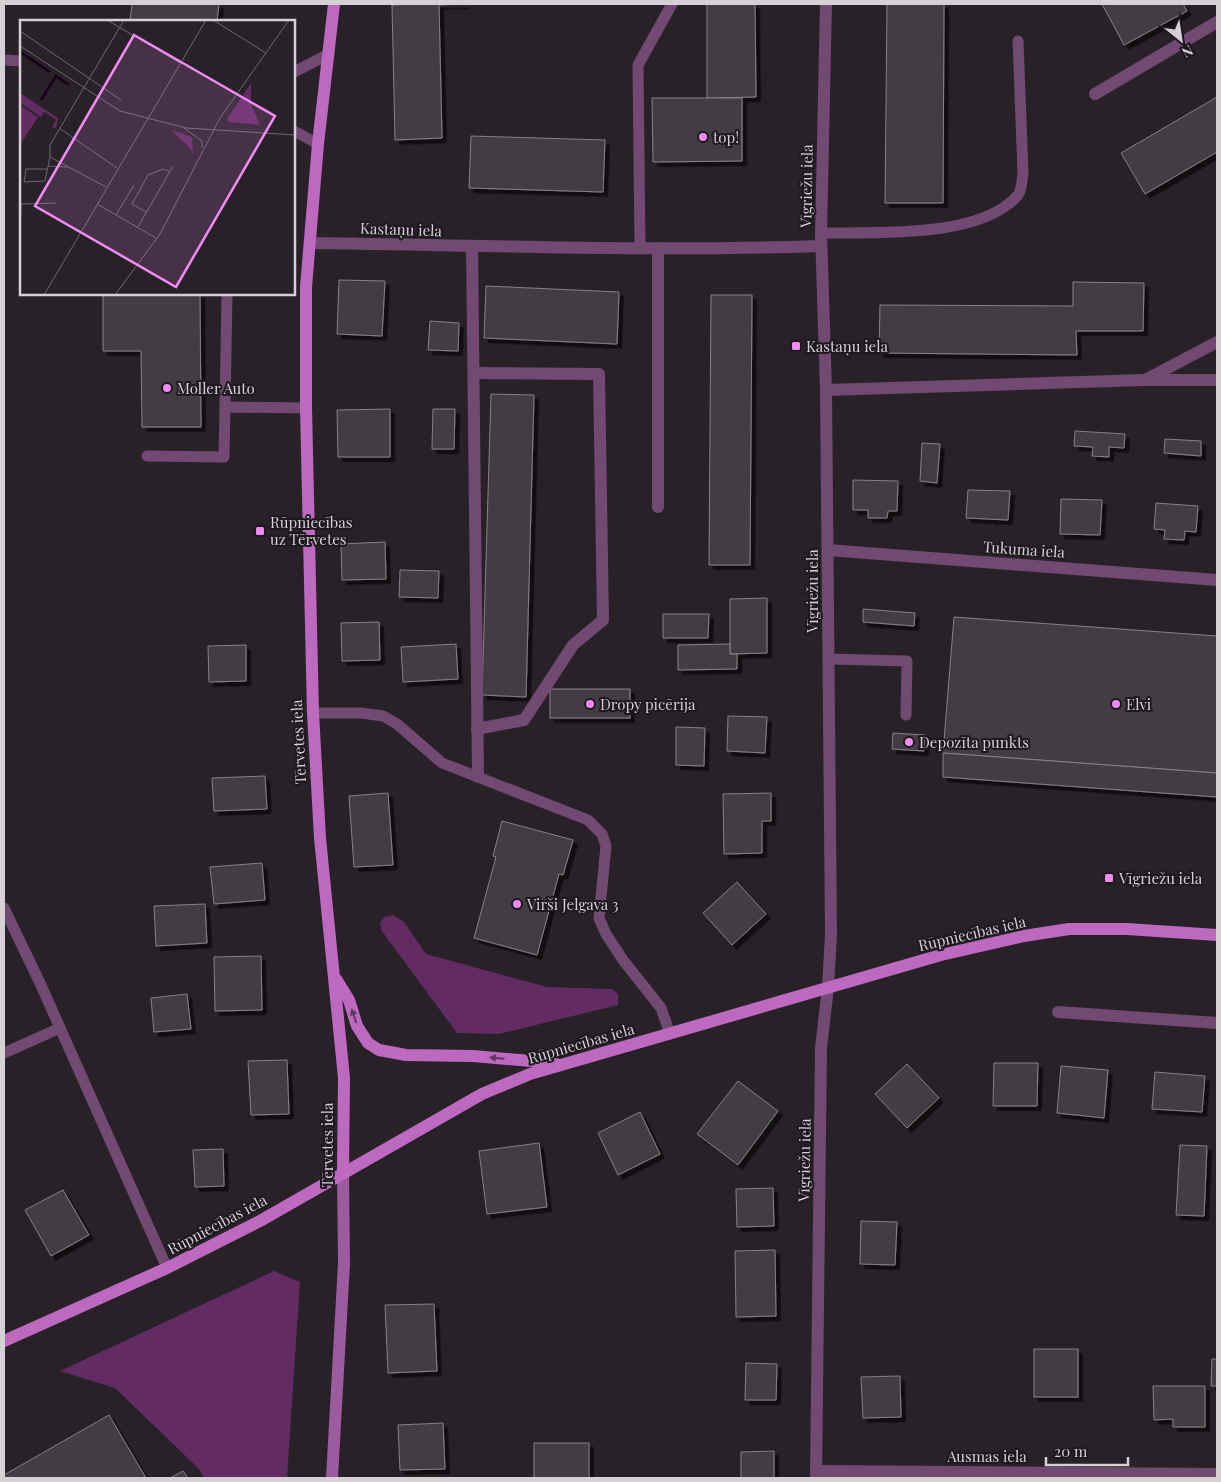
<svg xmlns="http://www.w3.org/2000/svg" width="1221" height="1482" font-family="'Playfair Display',serif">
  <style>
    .green { fill: #622b64 }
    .building { fill: #433d43; stroke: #878087; filter: url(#shadow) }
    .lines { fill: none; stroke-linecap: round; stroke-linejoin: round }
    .service { stroke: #714972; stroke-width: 11 }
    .minor { stroke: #714972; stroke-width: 12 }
    .secondary { stroke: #9c5b9e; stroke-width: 12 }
    .primary { stroke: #bd69c0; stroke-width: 12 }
    .oneway { fill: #5e395f }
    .poi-dot { fill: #f18af4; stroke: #1e191e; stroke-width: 2 }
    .labels { text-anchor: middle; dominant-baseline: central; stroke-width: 4; stroke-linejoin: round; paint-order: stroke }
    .poi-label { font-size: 15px; fill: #d4d0d4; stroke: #1e191e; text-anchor: start }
    .street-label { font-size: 15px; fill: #d4d0d4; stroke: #1e191e }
    .inset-river { fill: none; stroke: #170019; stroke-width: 2.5 }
    .inset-road { fill: none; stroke: #6d686d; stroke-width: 1 }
    .view { fill: #f18af4; fill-opacity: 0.15; stroke: #f18af4; stroke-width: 2.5 }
    .inset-edge { fill: none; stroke: #d4d0d4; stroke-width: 2.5 }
  </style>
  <defs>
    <filter id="shadow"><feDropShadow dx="4.5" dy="4.5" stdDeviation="0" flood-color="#0009"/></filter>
  </defs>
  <rect width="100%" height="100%" fill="#282228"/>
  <g class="green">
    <path d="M393,915L404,922L426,954L547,987L612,989L618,994V1005L499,1034L457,1033L381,930L380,922L385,917Z"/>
    <path d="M274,1271L300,1282L287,1478H204L199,1469L115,1388L60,1371Z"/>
  </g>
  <g class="building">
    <path d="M132,4H219L217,21H130Z"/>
    <path d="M416,4H464L439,5L442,138L395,140L392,5Z"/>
    <path d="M707,4H755L756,97L707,98Z"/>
    <path d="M887,4H944L943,203H885Z"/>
    <path d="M1102,4H1183L1187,11L1124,45Z"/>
    <path d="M1217,97V152L1145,194L1121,153Z"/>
    <path d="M652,98H742V161L653,162Z"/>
    <path d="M471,136L605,140L603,192L469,188Z"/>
    <path d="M339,280L385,281L382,336L337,334Z"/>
    <path d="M1073,282L1144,283L1143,331H1076L1077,355L879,353L880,305L1073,306Z"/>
    <path d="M486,286L619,292L617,344L484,338Z"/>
    <path d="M103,294H200L201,427H142L141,351H103Z"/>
    <path d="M711,295H752L750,565H709Z"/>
    <path d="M430,321L459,323L458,351L428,350Z"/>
    <path d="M491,394L534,395L526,697L482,695Z"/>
    <path d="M390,409V457H338L337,410Z"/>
    <path d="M433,409H455L454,449H432Z"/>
    <path d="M1075,431L1125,434L1124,448L1109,447V457L1092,456L1093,447L1074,446Z"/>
    <path d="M1165,439L1201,441V456L1164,453Z"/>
    <path d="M922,443L940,444L937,483L920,481Z"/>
    <path d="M853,480L898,481L897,511H888L887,518H868V510H853Z"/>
    <path d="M968,490L1010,491L1008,520L966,518Z"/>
    <path d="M1061,499L1102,500L1100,535L1060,534Z"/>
    <path d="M1156,503L1198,506L1196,532L1185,531L1184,540L1164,539L1165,530L1154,529Z"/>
    <path d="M385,542L386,579L342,580L341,544Z"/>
    <path d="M400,570L439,571L438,598L399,597Z"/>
    <path d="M767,598V653L730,654V599Z"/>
    <path d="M863,609L915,613L914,626L863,622Z"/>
    <path d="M663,614H709L708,638H663Z"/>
    <path d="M954,617L1217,636V773L943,753Z"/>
    <path d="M379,622L380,660L342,661L341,623Z"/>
    <path d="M456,644L458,679L403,682L401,647Z"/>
    <path d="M730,644V654H737V669L678,670V645Z"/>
    <path d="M246,645V681L209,682L208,646Z"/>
    <rect x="550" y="689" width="80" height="29"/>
    <path d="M728,716L767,717L765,753L727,751Z"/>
    <path d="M676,727L705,728L704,766L676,765Z"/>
    <path d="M893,733L925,735L924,751L892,749Z"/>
    <path d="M943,753L1217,773V797L943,777Z"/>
    <path d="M265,776L267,809L214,811L212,778Z"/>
    <path d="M388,793L393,865L354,867L349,796Z"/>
    <path d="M771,793V821H762V853L724,854L723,794Z"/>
    <path d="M502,821L573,840L563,875L559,874L537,955L474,938L496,857L493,856Z"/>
    <path d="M262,863L265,900L214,904L210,867Z"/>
    <path d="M737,882L766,914L732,945L703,913Z"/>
    <path d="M205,904L207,943L156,946L154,906Z"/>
    <path d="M261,956L262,1010L215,1011L214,957Z"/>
    <path d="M187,994L191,1029L154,1032L151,998Z"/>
    <path d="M287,1060L289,1114L251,1115L248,1061Z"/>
    <path d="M994,1063H1038L1037,1106H993Z"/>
    <path d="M907,1064L939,1098L907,1128L875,1094Z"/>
    <path d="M1061,1066L1108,1070L1104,1118L1057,1113Z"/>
    <path d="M1155,1072L1205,1076L1202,1112L1152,1109Z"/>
    <path d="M738,1081L778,1111L738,1165L697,1134Z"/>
    <path d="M640,1112L660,1154L618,1175L598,1133Z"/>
    <path d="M539,1143L547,1207L487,1214L479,1151Z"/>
    <path d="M1180,1145L1207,1146L1204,1216L1176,1215Z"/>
    <path d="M223,1149L224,1186L195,1187L193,1150Z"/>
    <path d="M773,1188L774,1226L737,1227L736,1189Z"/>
    <path d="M63,1190L89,1235L51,1256L25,1210Z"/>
    <path d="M861,1221L897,1222L895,1265L860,1264Z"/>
    <path d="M775,1250L776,1316L736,1317L735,1251Z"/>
    <path d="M434,1304L437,1371L388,1373L385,1305Z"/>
    <rect x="1034" y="1349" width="44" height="48"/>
    <path d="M1212,1359H1217V1386H1211Z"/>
    <path d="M746,1363L777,1364L776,1400H745Z"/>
    <path d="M900,1376L901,1417L863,1418L861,1377Z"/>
    <path d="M1153,1386H1205V1427H1173V1419L1154,1420Z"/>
    <path d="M109,1415L146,1478H4V1475Z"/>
    <path d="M443,1423L445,1469L400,1470L398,1425Z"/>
    <rect x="534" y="1443" width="55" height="35"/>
    <path d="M774,1451V1478H741V1452Z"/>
    <path d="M183,1471L188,1478H170Z"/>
  </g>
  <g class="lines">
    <g class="service">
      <path d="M4,60L21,61"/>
      <path d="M294,72L329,54"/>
      <path d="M294,131L318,144"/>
      <path d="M821,233C874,232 981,239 1018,195C1022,190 1022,179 1023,173L1018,41"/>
      <path d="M640,247L638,65L672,4"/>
      <path d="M227,294L225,407L306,408"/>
      <path d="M147,456L224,457L225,407"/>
      <path d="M829,659L907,661L906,715"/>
      <path d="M313,713H361L383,716L397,724L442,763L588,820L602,834L606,846L599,918L606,934L623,960L661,1008L670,1034"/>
      <path d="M4,908L40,983L167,1268"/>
      <path d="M4,1053L60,1028"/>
    </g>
    <g class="minor">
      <path d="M1095,94L1217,22"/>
      <path d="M310,243C480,245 651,252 821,246"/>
      <path d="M472,247L478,777"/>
      <path d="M658,248V507"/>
      <path d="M474,373L599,374L603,620L573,645L524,720L477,729"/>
      <path d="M1147,379L1217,342"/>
      <path d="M826,390L1144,380H1217"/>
      <path d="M828,550L1217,580"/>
      <path d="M1058,1012L1217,1023"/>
      <path d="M817,1471L1217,1474"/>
      <path d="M816,1478L821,1048L828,987L831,934L826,390L821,233L826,4"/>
    </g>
    <path class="secondary" d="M332,1478L344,1263L343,1172"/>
    <g class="primary">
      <path d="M334,4L318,144L306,287V408L313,713L320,838L344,1078L343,1172"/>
      <path d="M336,979L349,1000L357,1026L368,1043L379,1050L406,1055L473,1056L555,1063"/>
      <path d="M4,1341L167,1268L260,1221L482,1094L530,1074L941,955L1024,936L1069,929H1127L1217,935"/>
    </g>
  </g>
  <defs><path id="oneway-solid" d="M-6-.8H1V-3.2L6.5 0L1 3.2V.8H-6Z" transform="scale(1.25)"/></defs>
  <g class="oneway">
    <use href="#oneway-solid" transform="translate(354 1016) rotate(-108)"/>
    <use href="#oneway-solid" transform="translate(497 1058) rotate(-175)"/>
  </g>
  <g class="poi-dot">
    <circle cx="703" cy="137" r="5"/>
    <rect x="791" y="341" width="10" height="10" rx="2.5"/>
    <circle cx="167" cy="388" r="5"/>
    <rect x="255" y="526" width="10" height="10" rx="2.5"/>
    <circle cx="590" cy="704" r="5"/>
    <circle cx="1116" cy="704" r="5"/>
    <circle cx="909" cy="742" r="5"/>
    <rect x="1104" y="873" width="10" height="10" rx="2.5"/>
    <circle cx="517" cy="904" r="5"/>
  </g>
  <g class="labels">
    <g class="poi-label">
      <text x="713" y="137">top!</text>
      <text x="806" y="346">Kastaņu iela</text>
      <text x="177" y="388">Moller Auto</text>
      <text x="270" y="522">Rūpniecības<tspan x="270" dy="17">uz Tērvetes</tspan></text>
      <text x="600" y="704">Dropy picērija</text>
      <text x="1126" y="704">Elvi</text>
      <text x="919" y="742">Depozīta punkts</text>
      <text x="1119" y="878">Vīgriežu iela</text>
      <text x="527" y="904">Virši Jelgava 3</text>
    </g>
    <g class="street-label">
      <text transform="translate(806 186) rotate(-89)">Vīgriežu iela</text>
      <text transform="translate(401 229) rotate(2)">Kastaņu iela</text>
      <text transform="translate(1024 549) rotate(4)">Tukuma iela</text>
      <text transform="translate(812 591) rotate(-90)">Vīgriežu iela</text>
      <text transform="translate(298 742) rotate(-93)">Tērvetes iela</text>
      <text transform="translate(972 933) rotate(-13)">Rūpniecības iela</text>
      <text transform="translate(581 1043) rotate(-16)">Rūpniecības iela</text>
      <text transform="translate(327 1145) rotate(-90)">Tērvetes iela</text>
      <text transform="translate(804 1160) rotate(-89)">Vīgriežu iela</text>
      <text transform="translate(217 1224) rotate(-28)">Rūpniecības iela</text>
      <text x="987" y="1456">Ausmas iela</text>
    </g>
  </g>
  <g transform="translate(20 20)">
    <rect width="275" height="275" fill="#282228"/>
    <path d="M231,63V84L240,105L209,102L207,99ZM0,73L38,98L36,108L32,107L36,100L24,92L21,97L0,83ZM0,85L18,97L0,125ZM151,110L172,117L173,135L170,128Z" fill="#622b64"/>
    <path class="inset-river" d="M0,32L30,52M34,55L49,65M21,80L36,56"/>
    <path class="inset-road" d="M87,0L160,43M193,0L246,33M0,11L101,80M0,26L100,91L166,108L275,115M39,108L97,148M164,108L182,121V128M28,146L47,147M27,149H6L4,162L25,161L30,137M86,167L30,137V125L104,0M77,184L136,218M126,192L112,184L128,155L143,149L149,151M96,195L114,165M118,207L153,146M0,218L1,184L36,183M24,275L186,0M95,275L140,214L200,98L269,0"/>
    <path class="view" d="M114,15L255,96L156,267L15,186Z"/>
    <rect width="275" height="275" class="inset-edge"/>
  </g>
  <rect width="1221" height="1482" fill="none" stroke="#d4d0d4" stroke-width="10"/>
  <g transform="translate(1181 40) rotate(150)" stroke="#1e191e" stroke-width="4" paint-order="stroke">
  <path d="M0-4L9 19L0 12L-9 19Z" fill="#d4d0d4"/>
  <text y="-8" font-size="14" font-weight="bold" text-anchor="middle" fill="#d4d0d4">N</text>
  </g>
  <path d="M1046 1457v8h82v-8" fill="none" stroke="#d4d0d4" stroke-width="2.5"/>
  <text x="1054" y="1457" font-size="15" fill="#d4d0d4" stroke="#1e191e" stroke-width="4" paint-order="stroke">20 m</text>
</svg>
